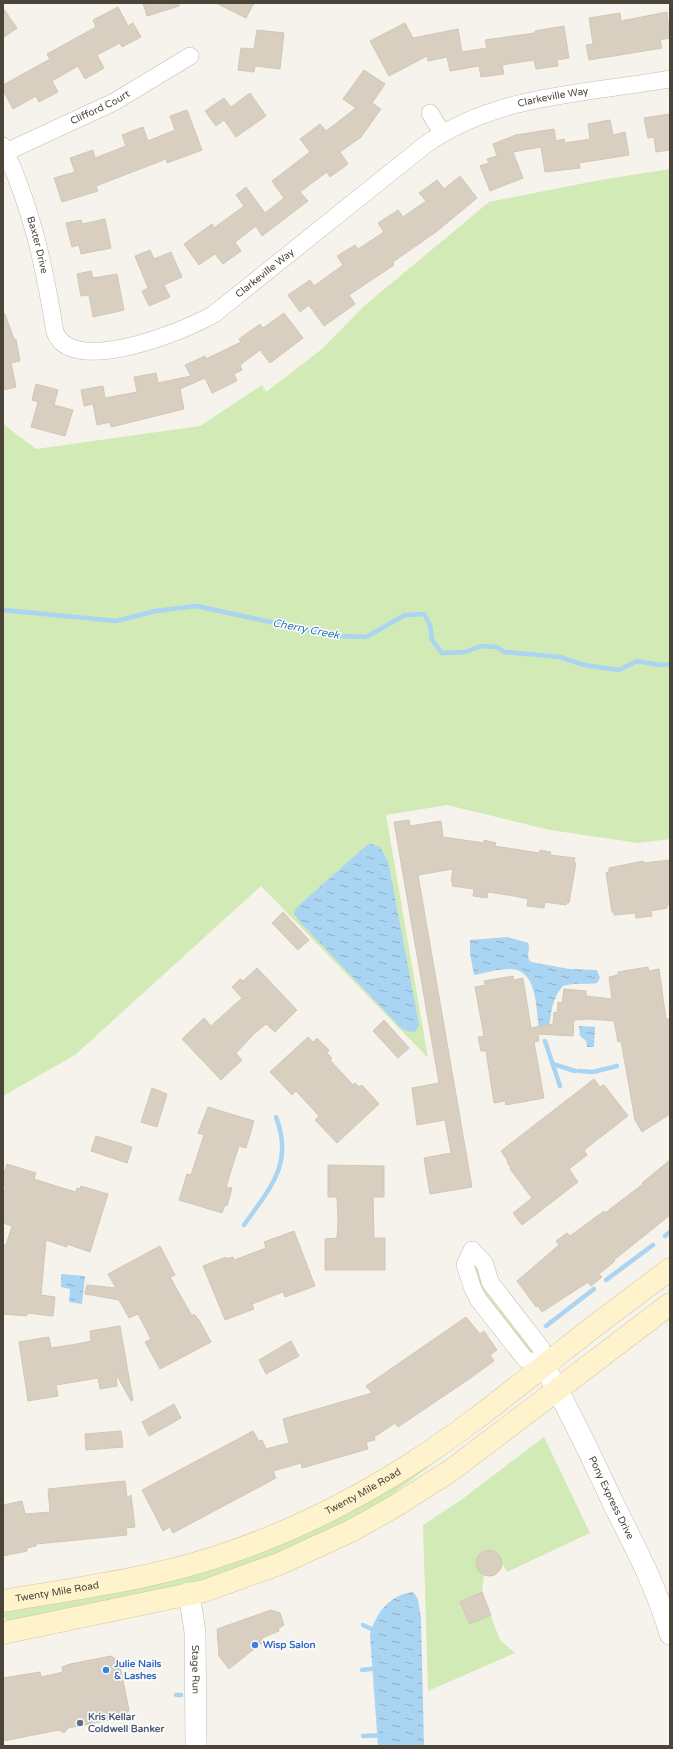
<svg xmlns="http://www.w3.org/2000/svg" width="673" height="1749" font-family="'Varela Round',sans-serif">
  <style>
    .grass { fill: #d2eab5 }
    .water { fill: url(#water-ripples) }
    .lines { fill: none; stroke-linecap: round; stroke-linejoin: round }
    .stream { stroke: #a9d4f2; stroke-width: 4.5 }
    .building { fill: #d8cfc1; stroke: #d3c7b4 }
    .minor-casing { stroke: #c2bbae; stroke-width: 18 }
    .tertiary-casing { stroke: #c2bbae; stroke-width: 22 }
    .secondary-casing { stroke: #d6c79b; stroke-width: 23 }
    .minor { stroke: #fff; stroke-width: 17 }
    .tertiary { stroke: #fff; stroke-width: 21 }
    .secondary { stroke: #fff3cd; stroke-width: 22 }
    .shop-dot { fill: #3f7fe0; stroke: #fff; stroke-width: 1.5 }
    .service-dot { fill: #5c6f8a; stroke: #fff; stroke-width: 1.5 }
    .labels { text-anchor: middle; dominant-baseline: central; stroke-width: 3; stroke-linejoin: round; paint-order: stroke }
    .street-label { font-size: 10px; fill: #4b4439; stroke: #fff }
    .shop-label { font-size: 10px; font-weight: bold; fill: #366cbe; stroke: #fff; text-anchor: start }
    .service-label { font-size: 10px; font-weight: bold; fill: #4e5e75; stroke: #fff; text-anchor: start }
    .water-label { font-size: 11px; font-style: italic; fill: #2e7ab2; stroke: #fff }
  </style>
  <defs>
    <pattern id="water-ripples" width="26" height="14" patternUnits="userSpaceOnUse"><rect width="26" height="14" fill="#a9d4f2"/><path d="M2 4q2-2 4 0t4 0M15 11q2-2 4 0t4 0" fill="none" stroke="#8caec5"/></pattern>
  </defs>
  <rect width="100%" height="100%" fill="#f6f3ec"/>
  <g class="grass">
    <path d="M670,169V839L638,843L550,830L447,805L386,815L428,1058L261,886L75,1055L3,1096V424L36,449L200,426L262,385L266,392L322,349L364,306L489,202L600,180Z"/>
    <path d="M477,1267L481,1281L487,1293L534,1351L531,1353L484,1294L474,1268Z"/>
    <path d="M544,1437L590,1533L507,1572L504,1566H501L494,1576H484L482,1592L500,1640L515,1653L428,1691L423,1525L461,1500Z"/>
    <path d="M458,1445L379,1504L357,1517L300,1545L205,1580L9,1622L4,1617L5,1610L135,1587Z"/>
  </g>
  <g class="water">
    <path d="M371,844L380,847L388,861L419,1024L417,1030C411,1034 406,1031 401,1028L298,920L294,913L297,907L366,846Z"/>
    <path d="M507,937L528,943C531,949 525,957 531,962L569,969L597,970L600,978L597,983C587,985 576,982 563,986C552,998 551,1013 549,1028L539,1030C536,1010 538,969 510,969C498,969 485,973 474,975L470,954V940Z"/>
    <path d="M579,1026L595,1027L594,1047H587L586,1041L580,1036Z"/>
    <path d="M61,1274L85,1276L82,1304L69,1302L70,1289L61,1287Z"/>
    <path d="M413,1592L418,1599L421,1619L424,1746H378L370,1635C375,1614 389,1595 413,1592Z"/>
  </g>
  <g class="lines">
    <g class="stream">
      <path d="M3,610L116,621L156,611L196,606L336,636L366,637L405,615L424,614L430,625L432,640L442,653L465,652L481,646L497,647L504,652L560,657L584,665L619,670L637,661L661,665L670,664"/>
      <path d="M545,1041L560,1086"/>
      <path d="M553,1064L575,1071"/>
      <path d="M579,1071L593,1072L617,1066"/>
      <path d="M244,1225C270,1188 294,1164 276,1117"/>
      <path d="M665,1236L670,1232"/>
      <path d="M606,1280L653,1245"/>
      <path d="M546,1326L594,1289"/>
      <path d="M363,1625L376,1631"/>
      <path d="M362,1670L378,1668"/>
      <path d="M176,1695H181"/>
      <path d="M363,1736L384,1735"/>
    </g>
  </g>
  <g class="building">
    <path d="M143,3H179V6L147,16Z"/>
    <path d="M216,3H254L246,18Z"/>
    <path d="M118,7L128,26L133,23L141,37L122,47L120,43L97,55L104,68L85,79L78,66L52,81L58,92L39,102L36,96L13,109L3,90V85L50,59L47,54L96,27L93,20Z"/>
    <path d="M3,8L17,28L3,38Z"/>
    <path d="M667,12L670,38L660,40L662,48L589,60L586,45L593,44L589,18L620,13L621,21Z"/>
    <path d="M405,23L413,38L458,29L462,52L487,48L485,40L535,33V31L564,26L569,58L557,60L558,66L536,69L534,60L502,65L504,74L481,77L479,66L450,71L447,57L428,61L427,56L389,76L370,41Z"/>
    <path d="M257,30L284,33L280,69L255,66L254,72L238,70L241,48L254,49Z"/>
    <path d="M364,70L385,84L372,103L381,109L361,137L340,152L348,164L330,177L327,172L300,192L308,201L262,236L256,226L235,242L241,251L223,264L215,254L199,265L184,244L212,224L214,228L244,206L236,195L246,187L265,213L284,198L272,181L310,152L300,139L320,124L326,131L356,108L343,99Z"/>
    <path d="M250,93L266,116L236,137L224,120L216,126L205,111L224,98L231,107Z"/>
    <path d="M187,110L202,150L167,163L166,159L96,186L98,191L62,202L54,178L75,172L70,158L93,150L95,158L126,146L122,135L143,127L148,141L175,130L170,116Z"/>
    <path d="M670,114V150L656,152L654,137L648,138L644,118Z"/>
    <path d="M610,120L613,135L625,132L629,155L579,163L580,168L545,172L541,147L513,152L523,178L490,191L480,166L489,163L487,159L497,156L493,144L516,135L554,129L556,141L564,139L565,143L590,139L588,124Z"/>
    <path d="M460,176L477,198L436,232L393,262L394,265L349,295L355,304L324,326L309,305L300,312L288,295L310,280L314,286L343,265L337,256L355,245L358,249L384,232L378,223L398,210L403,217L426,201L419,193L437,180L444,189Z"/>
    <path d="M105,219L111,248L81,254L79,245L72,247L66,223L81,220L82,224Z"/>
    <path d="M150,250L154,259L171,252L182,277L164,285L170,297L149,306L142,291L148,288L135,256Z"/>
    <path d="M91,271L93,278L117,274L124,310L93,317L89,295L81,296L77,274Z"/>
    <path d="M284,313L303,338L270,363L260,350L240,365L242,370L234,374L237,381L212,393L205,378L180,389L184,409L111,427L110,422L97,425L93,404L84,406L81,390L103,386L105,398L137,392L134,377L156,373L158,383L191,376L185,365L205,356L206,359L241,342L239,339L260,324L263,328Z"/>
    <path d="M3,314H5L14,339H16L20,361L11,363L16,387L3,390Z"/>
    <path d="M36,384L58,390L54,405L73,410L65,436L31,427L38,402L32,400Z"/>
    <path d="M409,820L410,826L441,821L443,837L484,843V840L496,843L495,846L539,853L540,850L551,852L550,855L575,858L574,862L576,863L569,903L567,902L566,905L545,902L544,908L527,906L528,899L514,896L488,892L487,898L473,896L474,889L452,886L453,882H451L453,869L418,875L472,1187L430,1194L424,1158L451,1153L445,1120L417,1125L412,1088L439,1083L394,822Z"/>
    <path d="M670,860V905H667V908L651,911L652,916L636,918L635,913L614,915V912H612L606,873L609,872V868L643,861V863Z"/>
    <path d="M283,912L309,940L298,950L272,923Z"/>
    <path d="M648,967L649,971L659,969L666,1019H670V1114L642,1132L635,1120L621,1041L618,1042L614,1021L589,1019L574,1020L573,1036L538,1034L539,1041L534,1042L544,1098L506,1105L505,1101L494,1103L486,1051H481L478,1037L484,1036L475,987L485,985L484,981L513,976L514,980L523,978L531,1028L553,1024L554,1012L557,1013L558,1002L562,1003L564,989L586,991V996L612,999L609,977L618,975V972Z"/>
    <path d="M257,968L297,1010L275,1032L266,1024L255,1033L236,1053L242,1060L221,1080L182,1039L204,1018L211,1026L242,998L232,987L240,979L243,981Z"/>
    <path d="M384,1020L409,1048L398,1058L373,1031Z"/>
    <path d="M308,1037L313,1042L317,1038L329,1050L327,1053L332,1058L330,1060L353,1085L355,1083L359,1087L362,1085L379,1104L337,1143L315,1120L319,1116L296,1091L292,1095L270,1072Z"/>
    <path d="M594,1079L600,1087L604,1085L628,1116L584,1150L587,1155L569,1169L578,1182L522,1225L513,1213L532,1198L510,1169L511,1168L507,1162L508,1161L501,1151Z"/>
    <path d="M152,1088L167,1094L157,1127L141,1122Z"/>
    <path d="M208,1107L254,1121L246,1148L239,1146L234,1161L226,1187L232,1188L227,1206L225,1205L222,1213L179,1200L187,1174L191,1175L204,1135L198,1133Z"/>
    <path d="M96,1136L132,1147L127,1163L91,1151Z"/>
    <path d="M670,1160V1215L614,1260L615,1261L599,1274L602,1277L591,1286L588,1282L542,1312L538,1306L536,1307L517,1281L559,1245L556,1241L567,1233L570,1236L604,1211L605,1213L643,1184L642,1183Z"/>
    <path d="M7,1164L36,1173L34,1179L62,1188L76,1192L77,1188L80,1189L81,1186L108,1194L90,1252L67,1244V1247L46,1240L41,1295L55,1297L53,1316L27,1313V1316L3,1314V1256L4,1245H6L12,1226L3,1223V1196L6,1186L3,1185V1177Z"/>
    <path d="M328,1165L384,1166V1197H373L374,1238H385V1270H325V1239L337,1238L338,1222L337,1197H328Z"/>
    <path d="M294,1231L315,1286L285,1297L283,1292L252,1304L254,1309L225,1320L203,1266L226,1257L227,1259L233,1257L234,1260L266,1248L264,1242Z"/>
    <path d="M160,1246L175,1275L170,1277L192,1316L194,1314L199,1320L211,1342L160,1369L145,1342L151,1339L138,1314L129,1318L119,1300L85,1294L87,1285L116,1288L108,1274Z"/>
    <path d="M466,1317L480,1334L484,1331L497,1350L490,1355L494,1361L469,1379L398,1427L395,1423L374,1437L375,1440L366,1442L368,1449L302,1468L301,1463L273,1471L276,1478L173,1533L170,1527L163,1531L142,1490L253,1431L259,1441L262,1440L266,1449L289,1443L283,1419L372,1393L366,1386Z"/>
    <path d="M120,1326L133,1400L131,1401L116,1374L117,1386L100,1389L98,1378L56,1385L58,1396L28,1401L19,1342L49,1337L51,1348L77,1344L91,1341L90,1331Z"/>
    <path d="M291,1341L299,1356L266,1374L259,1360Z"/>
    <path d="M174,1404L181,1418L149,1436L142,1422Z"/>
    <path d="M121,1431L123,1447L86,1450L85,1434Z"/>
    <path d="M125,1481L127,1498L131,1495L135,1527L126,1528L127,1535L36,1544V1546L27,1548V1551L3,1556V1505L22,1501L25,1514L50,1512L48,1489Z"/>
    <circle cx="489" cy="1563" r="13"/>
    <path d="M482,1592L491,1615L470,1624L460,1602Z"/>
    <path d="M271,1610L280,1613L284,1625L278,1629L279,1631L262,1638L263,1642L229,1669L219,1656L217,1629Z"/>
    <path d="M111,1656L119,1661L129,1710L125,1717L68,1728L64,1733L59,1730L3,1741V1678L40,1672L41,1677L63,1672L62,1667L70,1664Z"/>
  </g>
  <g class="lines">
    <defs>
      <g id="minor">
        <path d="M430,113L442,133"/>
        <path id="s1" d="M3,146C32,208 44,265 55,332C72,377 185,331 214,314L425,145C497,94 585,94 670,79"/>
        <path id="s2" d="M6,152L114,102L190,56"/>
        <path d="M472,1250L485,1264L490,1282L541,1348L544,1366L525,1359L478,1299L473,1289L465,1265Z"/>
      </g>
      <g id="tertiary">
        <path id="s3" d="M544,1366C570,1411 592,1458 614,1505C635,1547 657,1588 670,1634"/>
        <path id="s4" d="M189,1593L195,1632L196,1746"/>
      </g>
      <g id="secondary">
        <path id="s5" d="M3,1601C80,1588 159,1578 234,1551C297,1529 358,1498 414,1462C467,1428 515,1388 564,1350C599,1322 635,1296 670,1269"/>
        <path d="M3,1633L204,1591L279,1564L353,1530L397,1505L453,1469L670,1304"/>
      </g>
    </defs>
    <use href="#minor" class="minor-casing"/>
    <use href="#tertiary" class="tertiary-casing"/>
    <use href="#secondary" class="secondary-casing"/>
    <use href="#minor" class="minor"/>
    <use href="#tertiary" class="tertiary"/>
    <use href="#secondary" class="secondary"/>
  </g>
  <g class="shop-dot">
    <circle cx="255" cy="1645" r="4"/>
    <circle cx="106" cy="1670" r="4"/>
  </g>
  <circle class="service-dot" cx="80" cy="1723" r="4"/>
  <g class="labels">
    <g class="street-label">
      <text stroke="none"><textPath href="#s1" startOffset="775">Clarkeville Way</textPath></text>
      <text stroke="none"><textPath href="#s2" startOffset="104">Clifford Court</textPath></text>
      <text stroke="none"><textPath href="#s1" startOffset="105">Baxter Drive</textPath></text>
      <text stroke="none"><textPath href="#s1" startOffset="432">Clarkeville Way</textPath></text>
      <text stroke="none"><textPath href="#s5" startOffset="379">Twenty Mile Road</textPath></text>
      <text stroke="none"><textPath href="#s3" startOffset="148">Pony Express Drive</textPath></text>
      <text stroke="none"><textPath href="#s5" startOffset="55">Twenty Mile Road</textPath></text>
      <text stroke="none"><textPath href="#s4" startOffset="77">Stage Run</textPath></text>
    </g>
    <g class="shop-label">
      <text x="263" y="1645">Wisp Salon</text>
      <text x="114" y="1664">Julie Nails<tspan x="114" dy="12">&amp; Lashes</tspan></text>
    </g>
    <g class="service-label">
      <text x="88" y="1717">Kris Kellar<tspan x="88" dy="12">Coldwell Banker</tspan></text>
    </g>
    <g class="water-label">
      <text transform="translate(306 629) rotate(11)">Cherry Creek</text>
    </g>
  </g>
  <rect width="673" height="1749" fill="none" stroke="#4b4439" stroke-width="8"/>
</svg>
